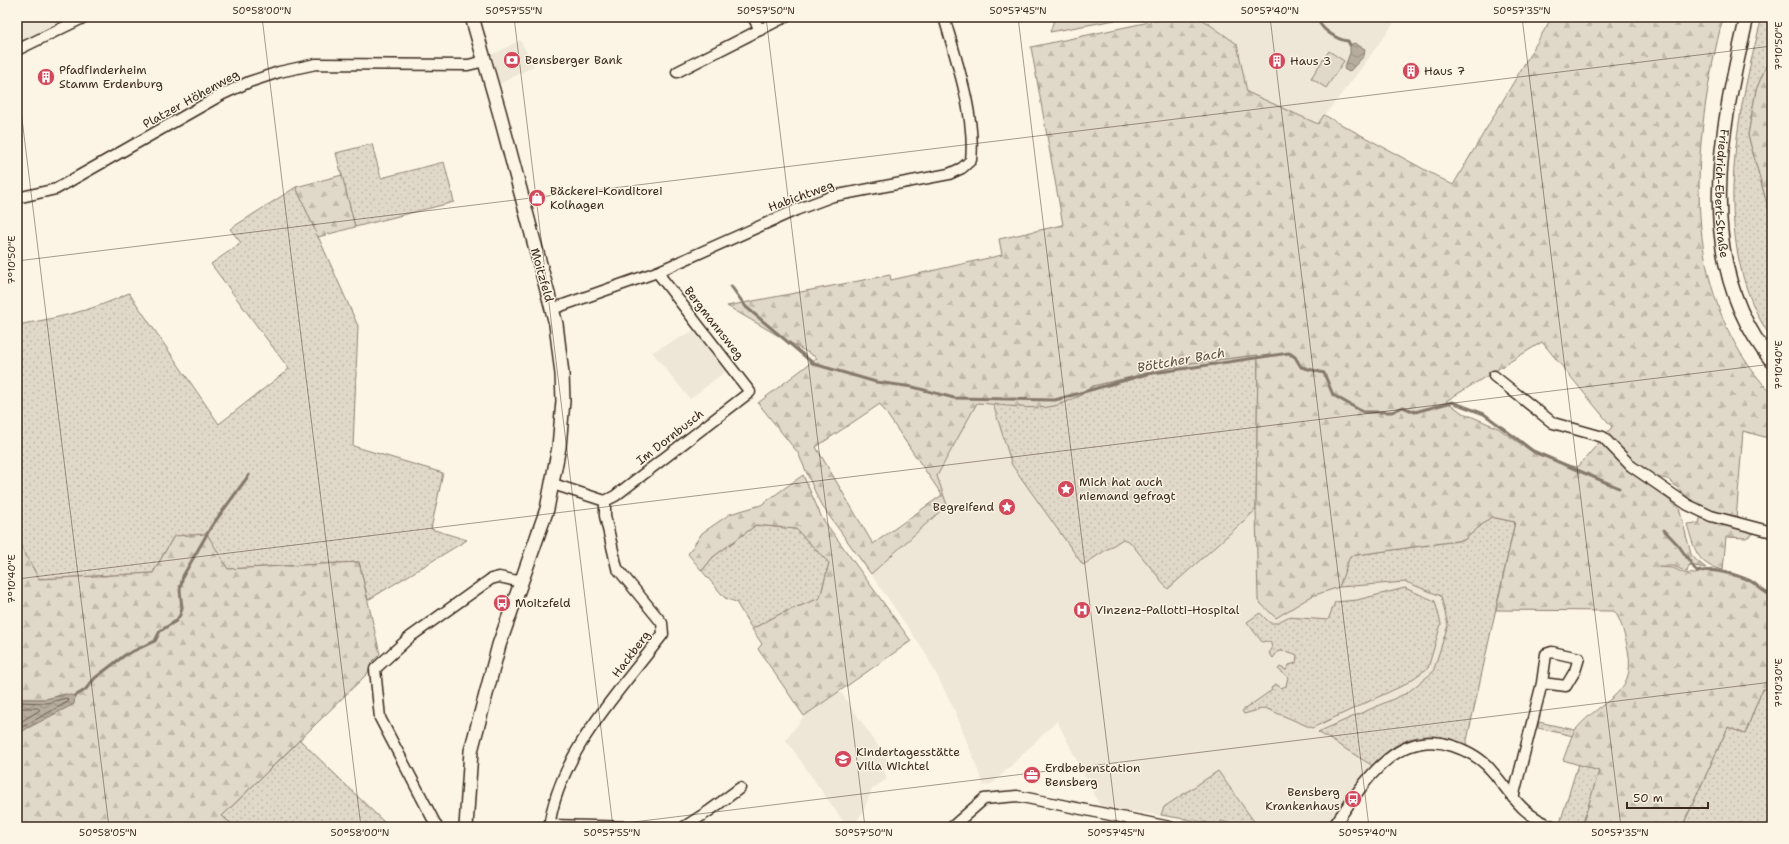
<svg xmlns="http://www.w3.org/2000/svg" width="1789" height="844" font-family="'Shantell Sans',sans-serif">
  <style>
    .built { fill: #eee6d6 }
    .grass { fill: url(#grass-dots); stroke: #8e8173 }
    .forest { fill: url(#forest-firs); stroke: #8e8173; fill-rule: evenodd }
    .park { fill: #e0d8c8; stroke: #8e8173 }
    .water { fill: url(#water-waves); stroke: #85796b }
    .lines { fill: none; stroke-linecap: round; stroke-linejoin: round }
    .shore { stroke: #6d5e51; stroke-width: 1 }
    .stream { stroke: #85796b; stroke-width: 3 }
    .minor-casing { stroke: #3b2a1e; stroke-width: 13 }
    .major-casing { stroke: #3b2a1e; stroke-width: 16 }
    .minor { stroke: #fcf5e5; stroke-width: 10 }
    .major { stroke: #fcf5e5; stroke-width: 13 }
    .ticks { fill: none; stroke: #3b2a1e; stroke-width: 1; stroke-opacity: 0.45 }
    .labels { text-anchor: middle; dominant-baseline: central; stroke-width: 3; stroke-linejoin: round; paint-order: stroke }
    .poi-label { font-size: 12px; fill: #3b2a1e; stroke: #fcf5e5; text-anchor: start }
    .street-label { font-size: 12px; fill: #3b2a1e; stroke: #fcf5e5 }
    .water-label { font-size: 13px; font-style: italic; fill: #605144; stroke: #fcf5e5 }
    .neatline { fill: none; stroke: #3b2a1e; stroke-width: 1.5 }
    .ticks-label { font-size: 10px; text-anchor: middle; fill: #3b2a1e }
  </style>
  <defs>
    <pattern id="grass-dots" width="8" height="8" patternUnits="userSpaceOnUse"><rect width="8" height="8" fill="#e0d8c8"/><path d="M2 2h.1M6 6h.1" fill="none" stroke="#c1baab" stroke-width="1.8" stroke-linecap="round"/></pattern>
    <pattern id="forest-firs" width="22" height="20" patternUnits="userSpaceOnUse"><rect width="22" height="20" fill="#e0d8c8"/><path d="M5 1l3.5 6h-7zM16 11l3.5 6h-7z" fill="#c1baab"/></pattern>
    <pattern id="water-waves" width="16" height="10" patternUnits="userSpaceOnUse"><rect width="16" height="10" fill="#b7ad9e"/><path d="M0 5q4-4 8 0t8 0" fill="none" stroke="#968d80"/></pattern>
  </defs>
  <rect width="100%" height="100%" fill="#fcf5e5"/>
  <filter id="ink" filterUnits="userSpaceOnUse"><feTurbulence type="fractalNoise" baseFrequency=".025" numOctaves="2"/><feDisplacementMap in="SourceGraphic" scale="8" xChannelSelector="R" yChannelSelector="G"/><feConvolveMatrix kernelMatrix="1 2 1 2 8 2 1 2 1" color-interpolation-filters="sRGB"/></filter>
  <g filter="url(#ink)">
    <g class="built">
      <path d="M17,17H68L17,43Z"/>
      <path d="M1199,17H1398L1360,70L1318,124L1246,92L1237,44Z"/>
      <path d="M520,40L534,66L500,84L492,55Z"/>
      <path d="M693,331L726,371L690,399L652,352Z"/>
      <path d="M977,403L993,404L1012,465L1122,539L1130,542L1168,589L1256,510L1258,601L1276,618L1312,596L1339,587L1406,582L1441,596L1448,625L1434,672L1407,693L1318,732L1373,766L1323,827H1232V824L1221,821L1220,825L1100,806L1057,721L993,783L984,786L955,711L925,652L871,574L947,505L937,476Z"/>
      <path d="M840,691L890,763L884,771L887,779L872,789L863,812L852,827H847L786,740L804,716Z"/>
    </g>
    <g class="grass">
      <path d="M1762,17H1772V52L1756,90L1748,135L1772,222V339C1708,247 1736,117 1762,17Z"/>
      <path d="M372,144L381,178L444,162L454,202L355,227L336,153Z"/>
      <path d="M296,187L358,326L353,446L443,473L431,529L467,540L368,600L359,562L228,569L174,536L153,573L39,579L17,539V325C56,318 93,311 129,293L219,424L289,369L211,264L241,243L230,229Z"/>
      <path d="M1258,355L1256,510L1168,589L1130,542L1123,539L1083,565L1012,465L993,404L1040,407L1080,396L1093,386L1190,363Z"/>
      <path d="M1491,517L1515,522L1466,745C1428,728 1399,735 1373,766L1318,732L1407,693L1433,672L1448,625L1441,596L1406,582L1339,587L1349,556L1464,540Z"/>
      <path d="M756,525L796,529L829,563L820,598L780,614L752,629L736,602L725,598L702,571L713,557Z"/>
      <path d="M1405,588L1435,601L1441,624L1428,668L1404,685L1312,728L1265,708L1244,714L1242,711L1272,690L1271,688L1276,684L1281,688L1286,686L1288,677L1278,669L1280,667L1286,670L1289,665L1296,663L1297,655C1292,652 1284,651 1278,651L1273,658L1269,653L1272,649L1271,643L1266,641L1262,642L1247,622L1260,613L1270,623H1276L1288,617L1328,620L1335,602L1357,600Z"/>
      <path d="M1762,689H1772V827H1759L1734,822H1722L1702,827H1682L1728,727L1745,734Z"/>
      <path d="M1539,722L1575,730L1573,736L1538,728Z"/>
      <path d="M300,740L387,825L383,827H235L222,816Z"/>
      <path d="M1578,764L1599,771L1582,827H1572L1560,823Z"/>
      <path d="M1218,771L1258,827H1232V824L1221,821L1220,825L1161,815L1164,807Z"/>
    </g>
    <g class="forest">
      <path d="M1173,17H1199L1237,44L1247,92L1318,124L1324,115L1453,185L1552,17H1723C1692,142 1676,293 1772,394V439L1743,431L1736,520L1716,515L1695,504L1668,479L1655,477L1630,460L1605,435L1612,427L1542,342L1446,401L1461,412L1498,428L1535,454L1571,466L1578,467L1601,440L1634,473L1679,508L1691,554L1696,560L1706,568L1689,565L1687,572L1673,566H1659V567L1673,568L1684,573L1695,574L1712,569L1729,572L1751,580L1767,594L1772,596V689H1762L1745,734L1728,727L1682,827L1582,826L1599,771L1563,760C1567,751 1570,737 1576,729C1604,696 1641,696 1626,641C1623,630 1621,620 1614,611L1496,610L1515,522L1491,517L1464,540L1350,556L1339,587L1312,596L1276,618L1258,601L1256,510L1258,355L1190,363L1093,386C1082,394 1068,403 1054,406C1035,411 998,404 977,403L937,476L947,505L871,574L820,503L798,453L758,403L817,358L727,306L890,275L891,280L1002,255L999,239L1063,225L1031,47ZM880,404L942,495L873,544L816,447Z"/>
      <path d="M1772,52V222L1748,135L1756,90Z"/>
      <path d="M342,175L355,227L318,237L296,187Z"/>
      <path d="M803,475L822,518L911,641L804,716L758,649L762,644L752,629L780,614L820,598L829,563L796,529L756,525L713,557L702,571L688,554L702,533L730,514L761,505Z"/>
      <path d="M1701,515L1760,530L1746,538L1726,537L1723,570C1696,565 1694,547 1687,524L1699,523Z"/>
      <path d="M207,534L228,569L359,562L380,654L372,662L368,673L222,816L235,827H17V735L66,694L46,699H17V539L39,579L153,573L174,536Z"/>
    </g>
    <g class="park">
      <path d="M1055,17H1131L1050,32Z"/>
      <path d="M1329,51L1344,61L1326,88L1311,78Z"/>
    </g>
    <g class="water">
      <path d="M1354,43L1365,49L1364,56L1349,72L1344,69L1350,53V45Z"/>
      <path d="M66,694L75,696L74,704L26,729L17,735V699H46Z"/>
    </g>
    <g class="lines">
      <g class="shore">
        <path d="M17,702L47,703L66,698L69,701L17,730"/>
        <path d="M17,708H38L40,710L17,724"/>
      </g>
      <g class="stream">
        <path d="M1318,17C1318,28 1337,40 1348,41L1350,45"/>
        <path d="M731,286L746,307L814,364L876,382L913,387L954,398L1055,400L1147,374L1289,353L1295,357L1301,367L1324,373L1333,395L1363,412H1392L1403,407L1415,412L1452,402L1484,414L1533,451L1619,488"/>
        <path d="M1664,530L1679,546L1697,572C1709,567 1740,575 1752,582C1759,586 1763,593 1772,595"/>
        <path d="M75,696L85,690L95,678L125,655L155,641L160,631L176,621L180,615L182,608L180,590L183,576L211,527L249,475"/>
      </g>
      <defs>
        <g id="minor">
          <path d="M753,17L760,30"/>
          <path d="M17,50L85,17"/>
          <path d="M677,72L785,17"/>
          <path d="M17,198L56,189L223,94L249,82L279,72L316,64L468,65L485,61"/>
          <path d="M552,309L657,272L796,210L833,196L949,174L962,168L971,160C976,117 956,59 944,17"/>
          <path d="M1494,376L1553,423L1603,437L1631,466L1688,505L1711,516L1772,532"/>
          <path d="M553,484L605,501"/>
          <path d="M605,501L615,496L750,392L657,272"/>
          <path d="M1513,798L1542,683L1566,686L1575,671L1579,658L1552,652L1546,654L1542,683"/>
          <path d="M549,825L636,827"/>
          <path d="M437,827L380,718L375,669L410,637L491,579L499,577L522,582"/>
          <path d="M549,827C559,753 619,692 663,634L662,623L617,568L605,516V501"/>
          <path d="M684,827L709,811L740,788"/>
          <path d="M952,827L984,799L1017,796L1170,827"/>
          <path d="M1333,827C1361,788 1395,726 1453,746C1468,751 1481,758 1491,770C1513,795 1520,815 1555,827"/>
        </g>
        <g id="major">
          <path id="s1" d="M1747,17C1721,128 1691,264 1772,361"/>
          <path d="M466,827L471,751L499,645L547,509L559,447L563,401L562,374L556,324L499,111L472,17"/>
        </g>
      </defs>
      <use href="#minor" class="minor-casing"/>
      <use href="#major" class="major-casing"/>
      <use href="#minor" class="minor"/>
      <use href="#major" class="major"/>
    </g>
  </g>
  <path class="ticks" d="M262,17L361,827M514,17L613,827M766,17L865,827M1018,17L1117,827M1270,17L1369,827M1522,17L1621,827M17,78L109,827M17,261L1772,46M17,579L1772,364M593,827L1772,682"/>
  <defs>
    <symbol id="bank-disc" viewBox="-11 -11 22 22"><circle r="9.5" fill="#d1495b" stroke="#fcf5e5"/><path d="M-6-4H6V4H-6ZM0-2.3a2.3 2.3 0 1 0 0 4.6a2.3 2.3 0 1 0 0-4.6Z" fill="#fff"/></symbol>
    <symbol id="building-disc" viewBox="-11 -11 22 22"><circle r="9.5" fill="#d1495b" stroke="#fcf5e5"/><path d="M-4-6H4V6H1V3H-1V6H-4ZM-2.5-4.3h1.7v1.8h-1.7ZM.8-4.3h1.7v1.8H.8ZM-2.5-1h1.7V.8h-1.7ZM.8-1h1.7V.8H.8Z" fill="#fff"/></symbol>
    <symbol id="shop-disc" viewBox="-11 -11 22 22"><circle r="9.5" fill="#d1495b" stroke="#fcf5e5"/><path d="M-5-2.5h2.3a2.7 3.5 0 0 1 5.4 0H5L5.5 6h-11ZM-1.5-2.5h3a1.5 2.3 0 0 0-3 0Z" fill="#fff"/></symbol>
    <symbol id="sight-disc" viewBox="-11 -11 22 22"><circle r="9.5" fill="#d1495b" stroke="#fcf5e5"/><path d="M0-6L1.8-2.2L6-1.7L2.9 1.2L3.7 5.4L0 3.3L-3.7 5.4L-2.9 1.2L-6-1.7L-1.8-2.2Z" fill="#fff"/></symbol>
    <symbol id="bus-disc" viewBox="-11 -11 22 22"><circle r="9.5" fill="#d1495b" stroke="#fcf5e5"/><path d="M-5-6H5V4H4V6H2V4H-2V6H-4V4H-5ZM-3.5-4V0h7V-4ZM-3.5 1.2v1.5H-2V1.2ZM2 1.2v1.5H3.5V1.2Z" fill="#fff"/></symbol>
    <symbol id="hospital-disc" viewBox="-11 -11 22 22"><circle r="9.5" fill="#d1495b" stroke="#fcf5e5"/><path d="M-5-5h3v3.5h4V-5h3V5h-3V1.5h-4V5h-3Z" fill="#fff"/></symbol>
    <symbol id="school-disc" viewBox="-11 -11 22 22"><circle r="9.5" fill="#d1495b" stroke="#fcf5e5"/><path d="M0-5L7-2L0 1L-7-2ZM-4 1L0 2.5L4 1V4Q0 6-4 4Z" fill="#fff"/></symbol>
    <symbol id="office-disc" viewBox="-11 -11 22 22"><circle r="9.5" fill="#d1495b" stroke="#fcf5e5"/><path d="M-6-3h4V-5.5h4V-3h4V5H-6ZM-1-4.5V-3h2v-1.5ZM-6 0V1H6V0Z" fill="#fff"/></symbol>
  </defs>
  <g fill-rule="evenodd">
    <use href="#bank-disc" x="502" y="50" width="20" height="20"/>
    <use href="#building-disc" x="1267" y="51" width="20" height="20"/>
    <use href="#building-disc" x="1401" y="61" width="20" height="20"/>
    <use href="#building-disc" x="36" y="67" width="20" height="20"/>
    <use href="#shop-disc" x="527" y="188" width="20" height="20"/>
    <use href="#sight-disc" x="1056" y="479" width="20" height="20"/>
    <use href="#sight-disc" x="997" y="497" width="20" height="20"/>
    <use href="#bus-disc" x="492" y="593" width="20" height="20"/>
    <use href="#hospital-disc" x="1072" y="600" width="20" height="20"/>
    <use href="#school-disc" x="833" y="749" width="20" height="20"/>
    <use href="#office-disc" x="1022" y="765" width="20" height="20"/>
    <use href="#bus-disc" x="1343" y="789" width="20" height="20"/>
  </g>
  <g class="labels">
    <g class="poi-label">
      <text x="525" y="60">Bensberger Bank</text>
      <text x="1290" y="61">Haus 3</text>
      <text x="59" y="70">Pfadfinderheim<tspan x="59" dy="14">Stamm Erdenburg</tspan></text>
      <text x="1424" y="71">Haus 7</text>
      <text x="550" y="191">Bäckerei-Konditorei<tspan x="550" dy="14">Kolhagen</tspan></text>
      <text x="1079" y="482">Mich hat auch<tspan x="1079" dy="14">niemand gefragt</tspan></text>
      <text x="994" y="507" text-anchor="end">Begreifend</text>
      <text x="515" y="603">Moitzfeld</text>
      <text x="1095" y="610">Vinzenz-Pallotti-Hospital</text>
      <text x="856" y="752">Kindertagesstätte<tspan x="856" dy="14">Villa Wichtel</tspan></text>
      <text x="1045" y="768">Erdbebenstation<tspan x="1045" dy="14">Bensberg</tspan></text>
      <text x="1340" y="792" text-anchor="end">Bensberg<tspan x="1340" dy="14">Krankenhaus</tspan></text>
    </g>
    <g class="street-label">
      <text transform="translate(191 99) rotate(-29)">Platzer Höhenweg</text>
      <text stroke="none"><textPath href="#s1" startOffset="179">Friedrich-Ebert-Straße</textPath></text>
      <text transform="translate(801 196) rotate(-20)">Habichtweg</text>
      <text transform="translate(542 275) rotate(74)">Moitzfeld</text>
      <text transform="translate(714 323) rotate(52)">Bergmannsweg</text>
      <text transform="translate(670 437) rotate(-38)">Im Dornbusch</text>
      <text transform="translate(631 654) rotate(-53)">Hackberg</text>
    </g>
    <g class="water-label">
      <text transform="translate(1181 360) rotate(-10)">Böttcher Bach</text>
    </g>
  </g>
  <rect width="1789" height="844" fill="none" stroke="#fcf5e5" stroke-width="44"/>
  <path d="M1627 802v6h81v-6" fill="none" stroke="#3b2a1e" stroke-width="2"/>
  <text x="1633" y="802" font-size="12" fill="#3b2a1e" stroke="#fcf5e5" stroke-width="3" paint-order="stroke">50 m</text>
  <rect x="22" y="22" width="1745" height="800" class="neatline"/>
  <g class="ticks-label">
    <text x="262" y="14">50°58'00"N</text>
    <text x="514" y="14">50°57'55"N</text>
    <text x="766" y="14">50°57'50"N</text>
    <text x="1018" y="14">50°57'45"N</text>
    <text x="1270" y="14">50°57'40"N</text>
    <text x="1522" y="14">50°57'35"N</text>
    <text transform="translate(1778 46) rotate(-90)" y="4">7°10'50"E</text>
    <text transform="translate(11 260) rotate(-90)" y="4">7°10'50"E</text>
    <text transform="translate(1778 365) rotate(-90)" y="4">7°10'40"E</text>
    <text transform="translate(11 579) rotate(-90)" y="4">7°10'40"E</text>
    <text transform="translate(1778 683) rotate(-90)" y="4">7°10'30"E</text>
    <text x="108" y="836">50°58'05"N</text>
    <text x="360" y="836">50°58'00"N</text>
    <text x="612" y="836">50°57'55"N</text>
    <text x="864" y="836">50°57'50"N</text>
    <text x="1116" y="836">50°57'45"N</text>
    <text x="1368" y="836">50°57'40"N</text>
    <text x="1620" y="836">50°57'35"N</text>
  </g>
</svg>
